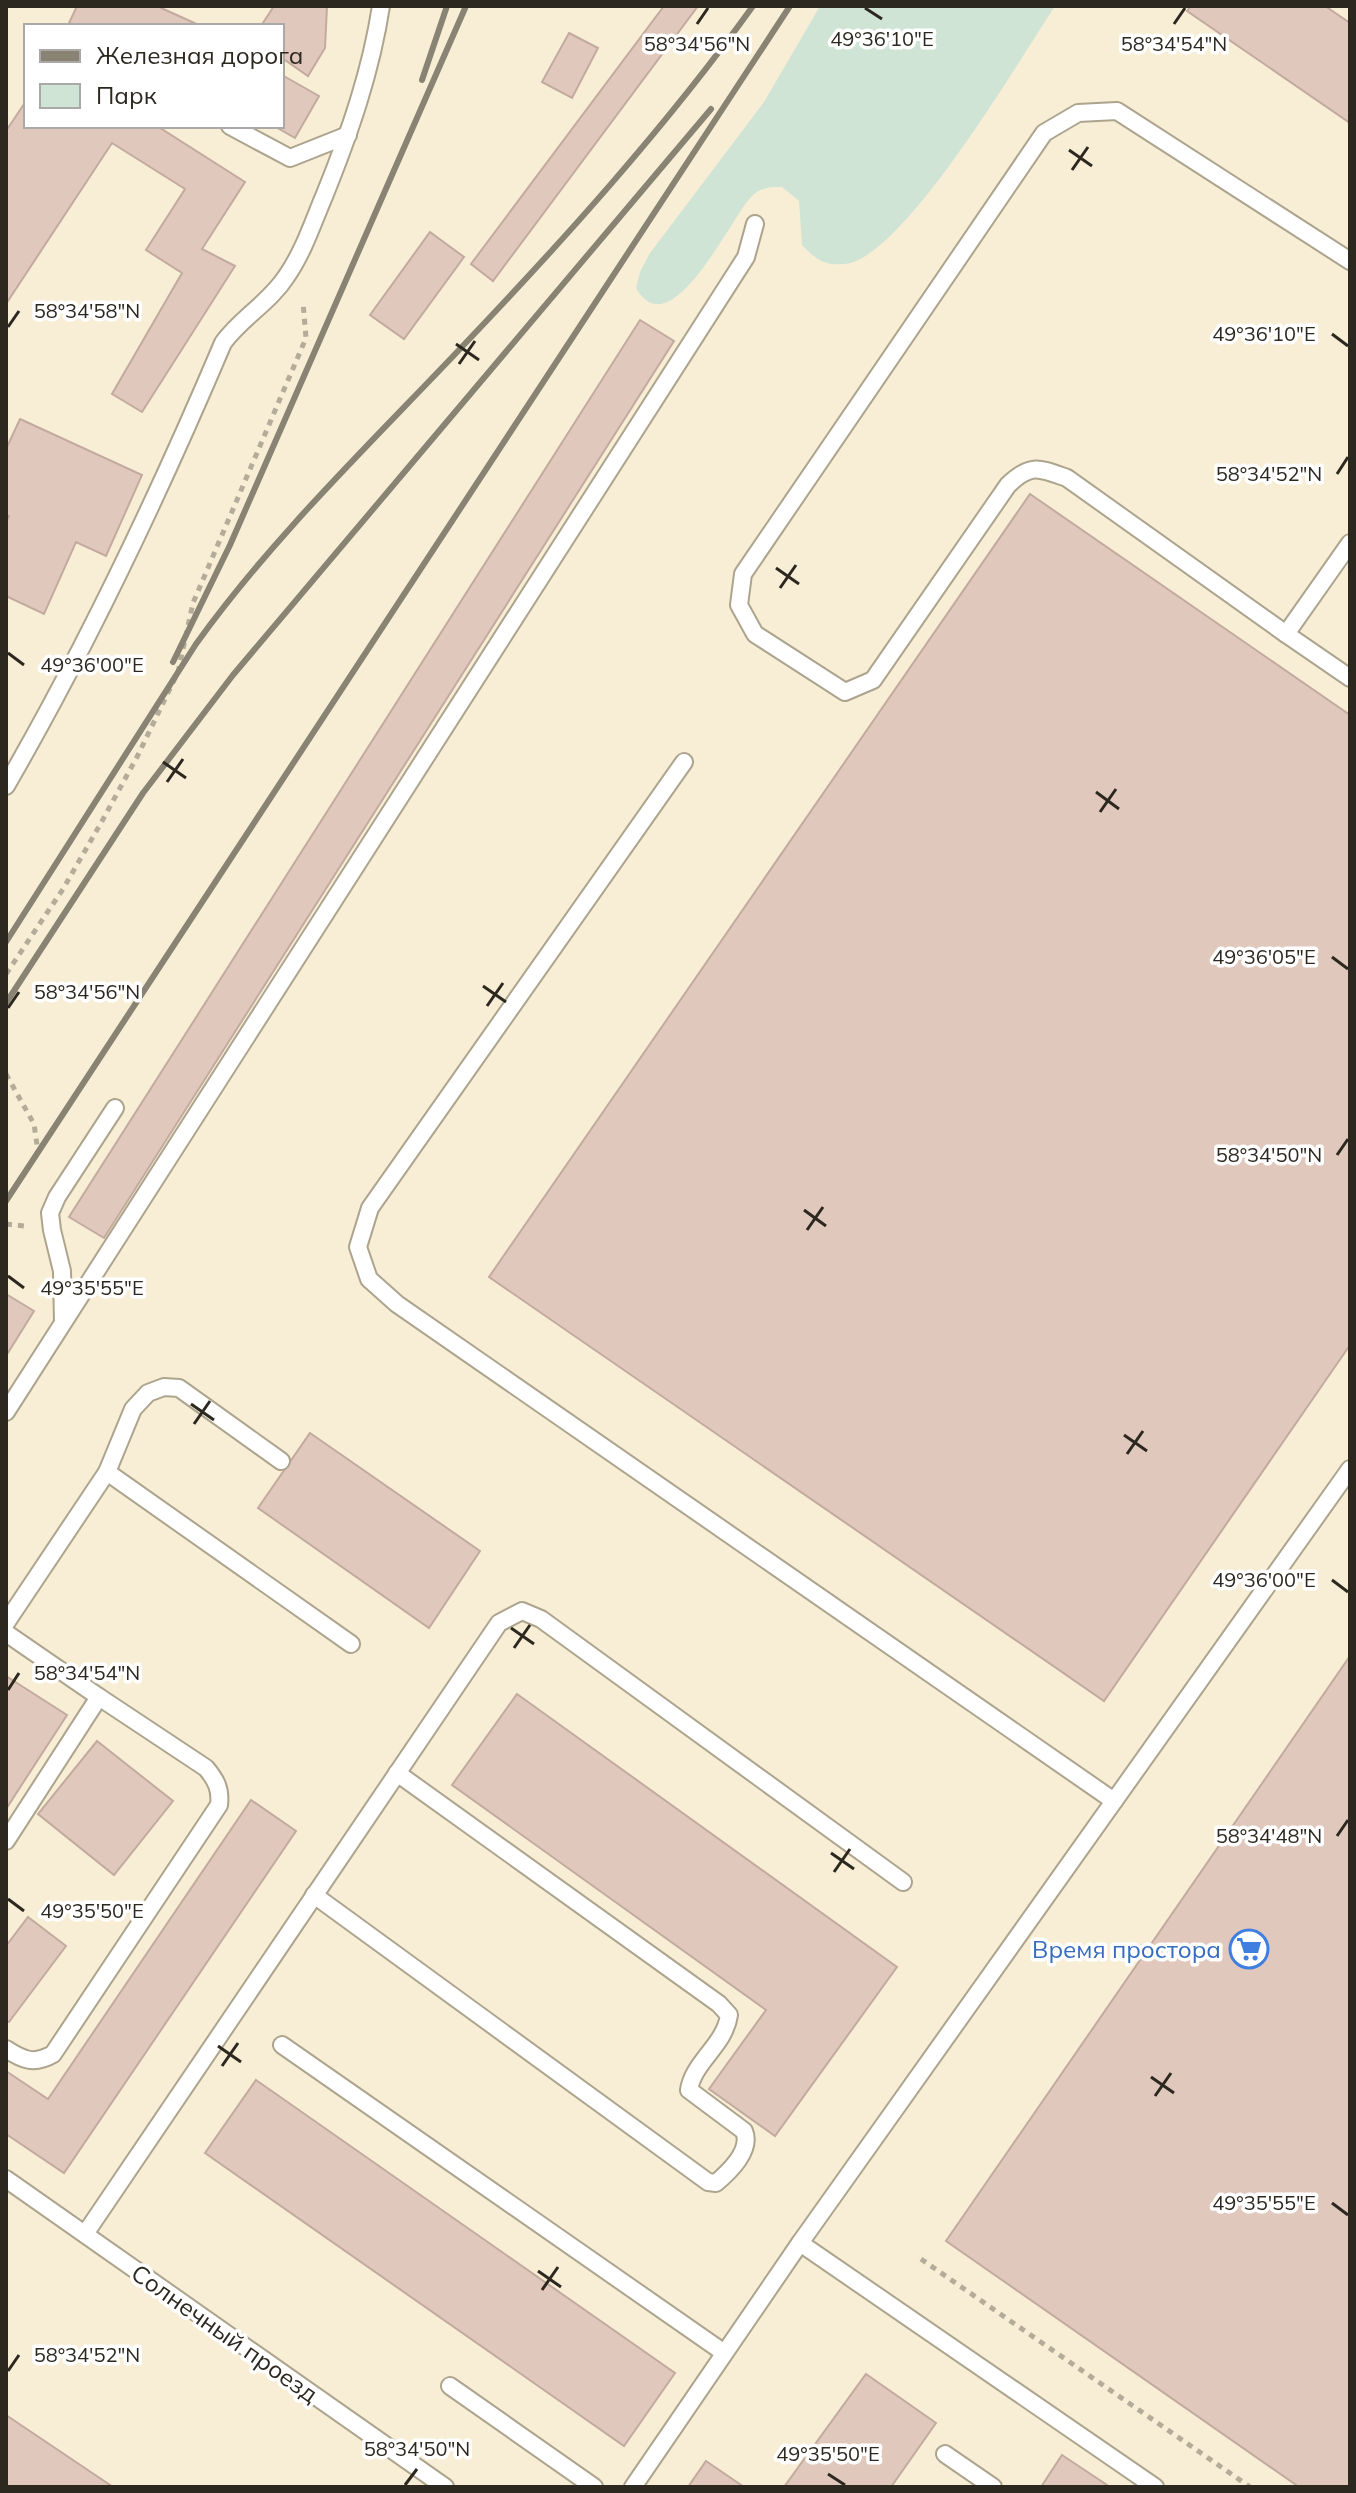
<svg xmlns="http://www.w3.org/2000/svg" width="1356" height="2493" font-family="Mulish,sans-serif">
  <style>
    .green { fill: #d0e4d6 }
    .building { fill: #e1c8bd; stroke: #c3aa9f; stroke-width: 2 }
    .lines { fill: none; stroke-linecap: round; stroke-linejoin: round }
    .lane-casing { stroke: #ada48e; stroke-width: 20 }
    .path { stroke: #b4ac99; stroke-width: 5; stroke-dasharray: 6 6; stroke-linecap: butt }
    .lane { stroke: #fff; stroke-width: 16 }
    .rail { stroke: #898373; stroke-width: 6 }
    .ticks { fill: none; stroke: #2c281f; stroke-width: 3 }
    .labels { text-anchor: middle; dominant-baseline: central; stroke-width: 7; stroke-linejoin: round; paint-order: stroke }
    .shop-label { font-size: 24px; fill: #366cbe; stroke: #fff; text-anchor: end }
    .street-label { font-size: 24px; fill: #2c281f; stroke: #fff }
    .ticks-label { font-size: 20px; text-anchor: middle; fill: #2c281f; stroke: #fff; stroke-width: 7; stroke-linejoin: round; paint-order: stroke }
  </style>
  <rect width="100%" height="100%" fill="#f8eed6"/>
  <path class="green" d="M820,6H1055C1021,57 902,261 844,264C823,266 816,259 802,245L799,201L782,187C771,187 761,187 752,196C732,215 671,350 636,288L640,272L650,253L764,102Z"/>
  <g class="building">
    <path d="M77,6H157L201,26H75L69,23Z"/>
    <path d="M274,6H327L325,48L308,76L282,58V26H261Z"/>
    <path d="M664,6H698L493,281L471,264Z"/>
    <path d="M1191,6H1325L1350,23V123L1187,11Z"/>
    <path d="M569,33L598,48L572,98L542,82Z"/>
    <path d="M282,75L319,96L295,138L274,126H282Z"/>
    <path d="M26,101V126H157L245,182L202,249L235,266L142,412L112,394L182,273L146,250L185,189L112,143L6,304V131Z"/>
    <path d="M430,232L464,257L404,339L370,315Z"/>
    <path d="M640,320L674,341L104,1238L69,1217Z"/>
    <path d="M20,419L142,475L106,556L76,542L44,614L6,596V522L9,516L6,515V449Z"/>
    <path d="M1030,494L1350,715V1345L1104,1701L489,1277Z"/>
    <path d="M6,1294L34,1311L6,1356Z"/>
    <path d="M310,1433L480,1551L429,1628L258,1508Z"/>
    <path d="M1350,1656V2487H1299L946,2241Z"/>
    <path d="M6,1676L67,1715L6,1809Z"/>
    <path d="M517,1694L897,1967L775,2136L709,2089L766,2010L452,1785Z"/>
    <path d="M97,1741L173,1801L114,1875L38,1814Z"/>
    <path d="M251,1800L296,1831L64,2173L6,2134V2071L48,2099Z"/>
    <path d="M28,1917L66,1946L9,2022L6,2020V1946Z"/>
    <path d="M256,2080L675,2373L624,2446L205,2153Z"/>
    <path d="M866,2374L936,2423L891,2487H784Z"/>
    <path d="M6,2415L113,2487H6Z"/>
    <path d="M1062,2455L1110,2487H1041Z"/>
    <path d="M706,2461L744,2487H688Z"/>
  </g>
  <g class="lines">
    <defs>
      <g id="lane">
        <path d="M230,126L290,158L348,135"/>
        <path d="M1350,543L1286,634L1350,678"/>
        <path d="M1286,634L1067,478C1039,468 1031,463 1008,485L873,680L845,692L755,634L739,605L743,574L1044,133L1078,113L1117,111L1350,261"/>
        <path d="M684,762L370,1208L358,1247L369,1279L397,1304L1114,1801"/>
        <path d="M6,786C88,644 159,494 223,343C241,318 269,303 286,277C304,251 313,222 325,194C350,132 371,71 381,6"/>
        <path d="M63,1322L62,1271L52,1230L50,1213L57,1197L115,1108"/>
        <path d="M6,1412L746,257L755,224"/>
        <path d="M107,1472L351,1644"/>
        <path d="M6,1623L107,1472L133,1409L148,1393L164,1387L179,1388L281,1461"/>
        <path d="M6,1633L99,1697L6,1841"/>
        <path d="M314,1895L708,2182L716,2183C730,2171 752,2150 744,2131L689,2090C693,2062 725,2045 729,2015L719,2004L397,1773"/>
        <path d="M282,2045L723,2352"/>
        <path d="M6,2049C23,2060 34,2065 53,2054L219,1805C221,1789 216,1780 206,1768L99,1697"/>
        <path d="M6,2179L445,2487"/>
        <path d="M85,2234L499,1623L522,1611L541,1619L903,1882"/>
        <path d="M800,2243L1350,1469"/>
        <path d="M450,2386L594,2487"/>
        <path d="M945,2454L993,2487"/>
        <path d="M633,2487L800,2243L1155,2487"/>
      </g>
    </defs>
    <use href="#lane" class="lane-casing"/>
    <g class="path">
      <path d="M6,974L63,889L101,823L138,755L178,672L193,603L306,338L303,302"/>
      <path d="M6,1074L34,1124L38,1152"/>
      <path d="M6,1224L24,1226"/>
      <path d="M921,2259L1250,2487"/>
    </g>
    <use href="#lane" class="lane"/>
    <g class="rail">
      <path d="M422,80L447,6"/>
      <path d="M173,662L230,545L466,6"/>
      <path d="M6,942L196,644C273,537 368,446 458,351C562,242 665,128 753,6"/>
      <path d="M6,1003L143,793L233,675L711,109"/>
      <path d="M6,1201L790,6"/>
    </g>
  </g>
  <path class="ticks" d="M865,8L882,19M697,24L708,8M1174,24L1185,8M1069,150L1092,166M1072,170L1088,147M8,327L19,311M1332,334L1348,346M456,344L479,360M459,364L475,341M1337,474L1348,457M776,568L799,584M780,588L796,565M8,653L24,665M163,762L186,778M167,782L183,759M1096,792L1119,809M1100,812L1116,789M1332,957L1348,969M483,986L506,1002M487,1006L503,983M8,1008L19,992M1337,1155L1348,1139M804,1210L826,1226M807,1230L823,1207M8,1276L24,1288M191,1404L214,1420M194,1424L210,1401M1124,1435L1147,1451M1127,1454L1143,1431M1332,1580L1348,1592M511,1628L534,1644M514,1648L530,1625M8,1690L19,1673M1337,1836L1348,1820M831,1853L854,1869M834,1872L850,1849M8,1899L24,1911M218,2046L241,2062M222,2066L238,2043M1151,2077L1174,2093M1155,2096L1171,2073M1332,2203L1348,2215M538,2271L561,2287M542,2290L558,2267M8,2371L19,2355M828,2474L845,2485M405,2485L417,2469"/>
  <defs>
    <symbol id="supermarket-ring" viewBox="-11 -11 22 22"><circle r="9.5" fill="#fff" stroke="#3f7fe0" stroke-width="1.5"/><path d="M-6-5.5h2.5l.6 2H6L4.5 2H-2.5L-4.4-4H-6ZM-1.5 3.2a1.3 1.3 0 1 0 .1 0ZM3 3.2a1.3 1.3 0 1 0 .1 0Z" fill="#3f7fe0"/></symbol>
  </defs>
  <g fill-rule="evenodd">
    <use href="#supermarket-ring" x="1227" y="1927" width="44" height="44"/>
  </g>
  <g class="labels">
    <g class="shop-label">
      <text x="1221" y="1949">Время простора</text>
    </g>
    <g class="street-label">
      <text transform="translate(225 2333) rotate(35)">Солнечный проезд</text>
    </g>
  </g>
  <g class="ticks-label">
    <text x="882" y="46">49°36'10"E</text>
    <text x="697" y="51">58°34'56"N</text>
    <text x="1174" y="51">58°34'54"N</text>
    <text x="87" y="318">58°34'58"N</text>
    <text x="1264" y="341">49°36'10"E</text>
    <text x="1269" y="481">58°34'52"N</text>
    <text x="92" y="672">49°36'00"E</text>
    <text x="1264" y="964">49°36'05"E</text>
    <text x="87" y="999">58°34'56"N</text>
    <text x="1269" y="1162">58°34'50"N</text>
    <text x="92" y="1295">49°35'55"E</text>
    <text x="1264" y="1587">49°36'00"E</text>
    <text x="87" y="1680">58°34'54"N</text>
    <text x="1269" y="1843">58°34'48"N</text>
    <text x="92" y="1918">49°35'50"E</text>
    <text x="1264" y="2210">49°35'55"E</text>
    <text x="87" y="2362">58°34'52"N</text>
    <text x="417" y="2456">58°34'50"N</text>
    <text x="828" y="2461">49°35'50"E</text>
  </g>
  <rect width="1356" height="2493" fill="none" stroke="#2c281f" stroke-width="16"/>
  <rect x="24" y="24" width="260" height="104" fill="#ffffff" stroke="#aba9a5" stroke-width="2"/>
  <rect x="40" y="50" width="40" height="12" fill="#898373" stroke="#aba9a5" stroke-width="2"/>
  <text x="96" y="64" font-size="24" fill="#2c281f">Железная дорога</text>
  <rect x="40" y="84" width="40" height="24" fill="#d0e4d6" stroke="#aba9a5" stroke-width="2"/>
  <text x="96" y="104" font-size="24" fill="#2c281f">Парк</text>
</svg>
